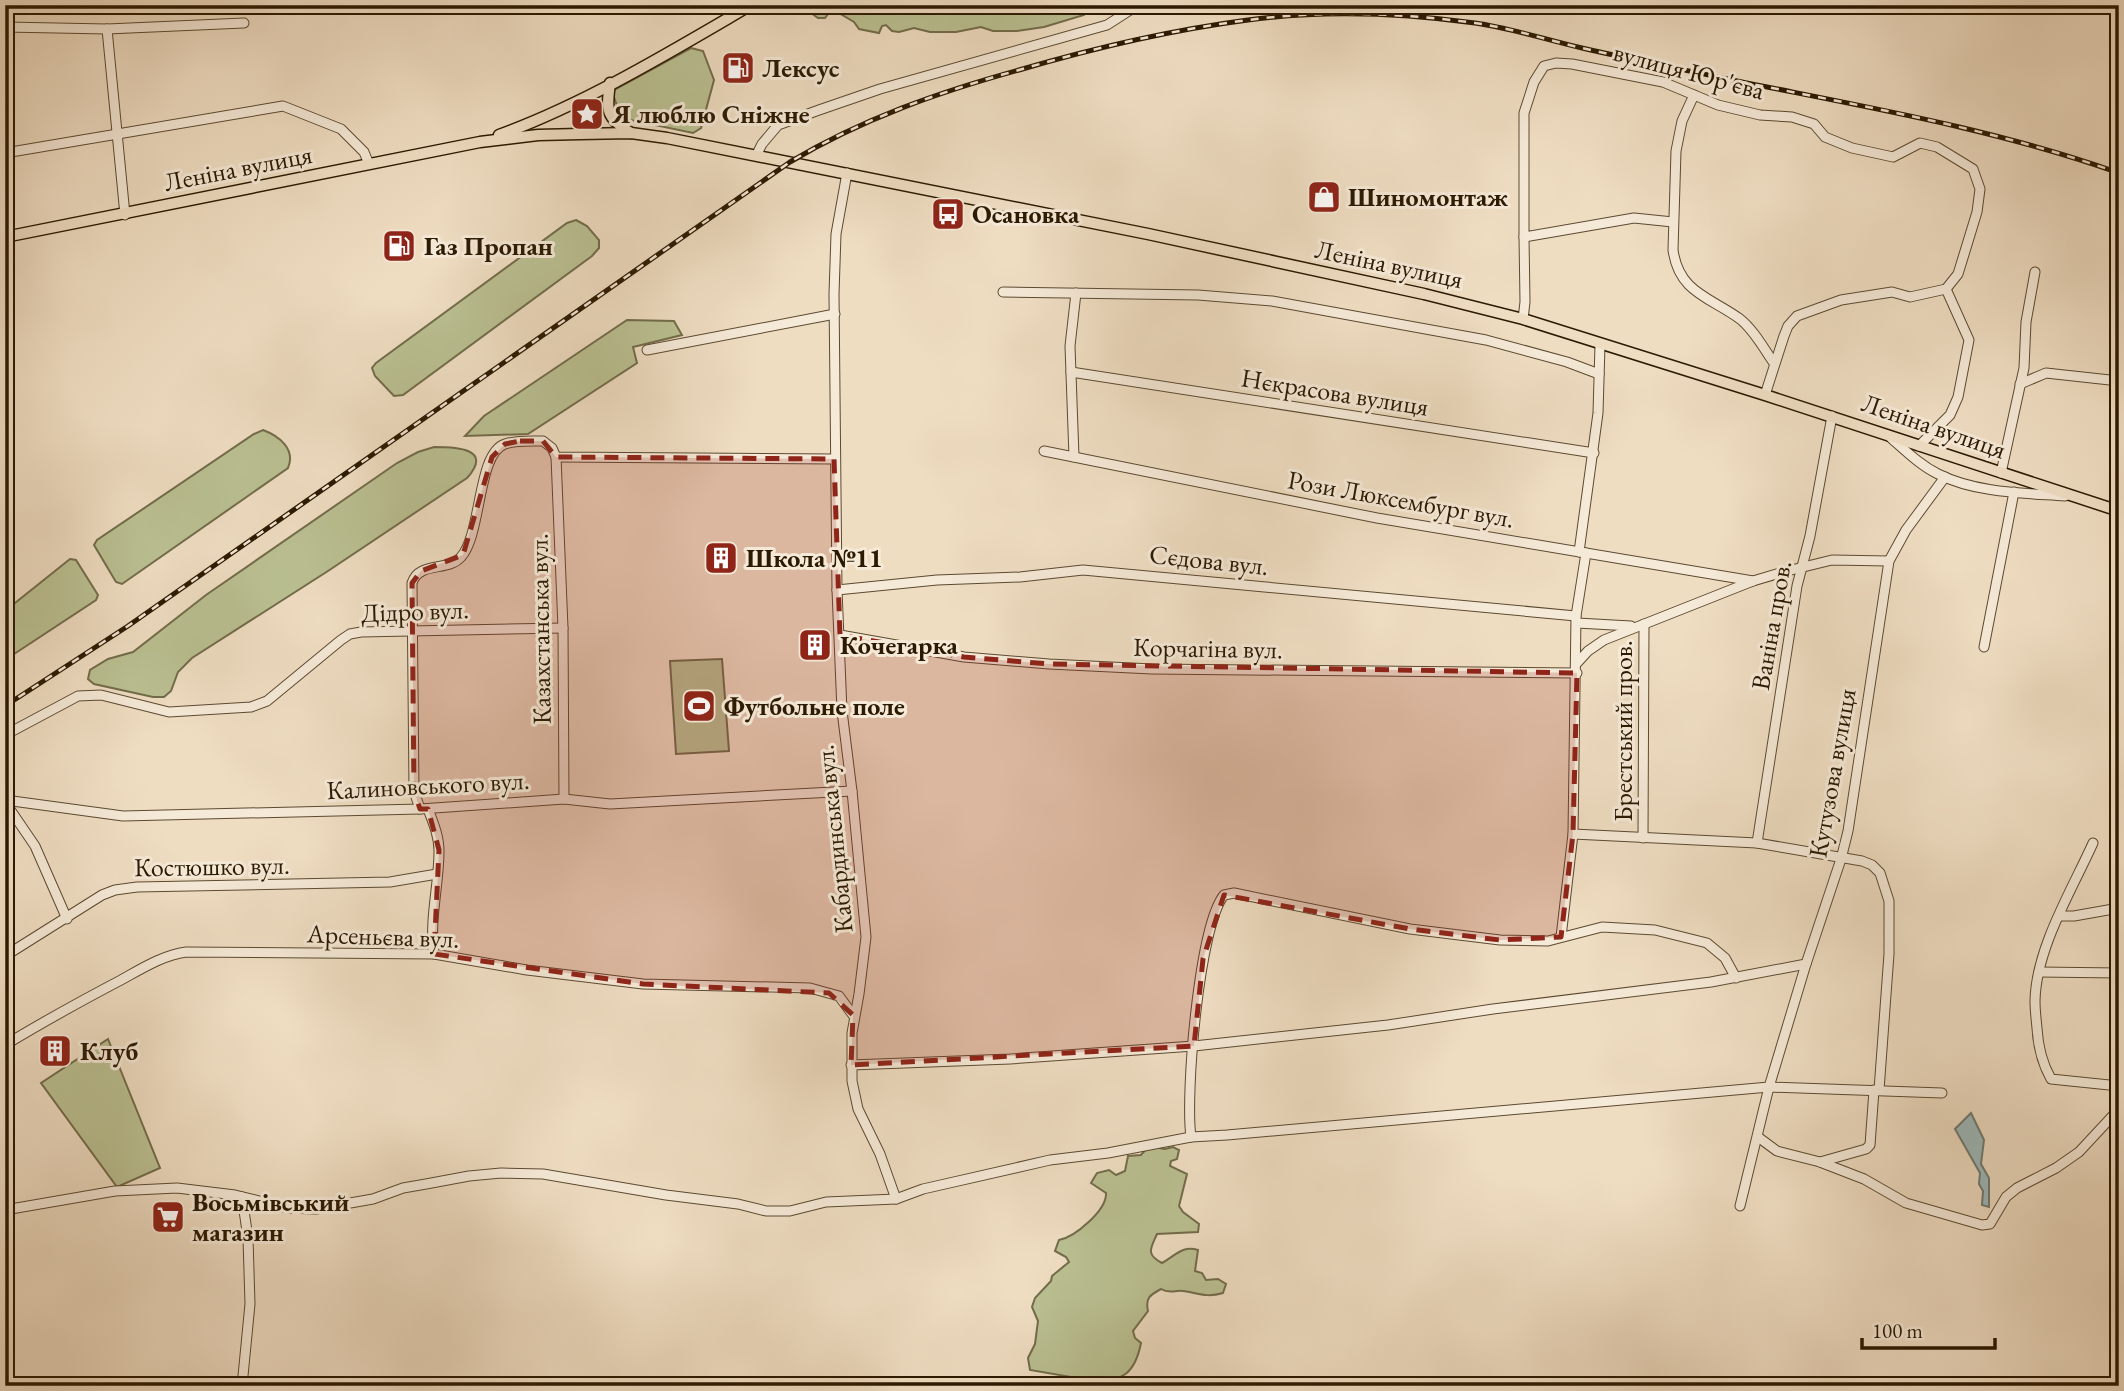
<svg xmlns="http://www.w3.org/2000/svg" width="2124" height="1391" font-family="'EB Garamond',serif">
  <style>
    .green { fill: #bac092; stroke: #726c4a; stroke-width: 2 }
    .water { fill: #9dbabd; stroke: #6f7a72; stroke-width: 2 }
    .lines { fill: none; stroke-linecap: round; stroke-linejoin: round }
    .minor-casing { stroke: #5c4a31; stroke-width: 11 }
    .major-casing { stroke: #2b1901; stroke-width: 13 }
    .minor { stroke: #f5e9d7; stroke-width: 9 }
    .major { stroke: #efddc2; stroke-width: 10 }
    .rail-casing { stroke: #2b1901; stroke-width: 5 }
    .rail { stroke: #f5e9d7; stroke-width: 2.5; stroke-dasharray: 8; stroke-linecap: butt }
    .marked { fill: #8f2418; fill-opacity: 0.2; stroke: #8f2418; stroke-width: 5; stroke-dasharray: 14 9; stroke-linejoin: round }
    .labels { text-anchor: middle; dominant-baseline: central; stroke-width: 6; stroke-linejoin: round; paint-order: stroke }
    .poi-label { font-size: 26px; font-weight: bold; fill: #2b1901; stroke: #f5e9d7; text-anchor: start }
    .street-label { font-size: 26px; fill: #2b1901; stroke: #f5e9d7 }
  </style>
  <rect width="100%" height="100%" fill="#efddc2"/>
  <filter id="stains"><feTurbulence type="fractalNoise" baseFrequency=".00286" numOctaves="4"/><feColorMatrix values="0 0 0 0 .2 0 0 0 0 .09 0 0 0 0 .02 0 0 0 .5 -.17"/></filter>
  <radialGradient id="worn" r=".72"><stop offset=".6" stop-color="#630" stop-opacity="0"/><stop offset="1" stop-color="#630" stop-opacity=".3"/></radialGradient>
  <g class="green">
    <path d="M800,5H1090L1084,15L1044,27L1017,31H993L981,27L956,32H930L914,28L899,32L892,31L886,25L882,26L879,33L859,29L854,22L832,9L825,18H818Z"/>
    <path d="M691,48L703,51L714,80L701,128L693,133L621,118L612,91Z"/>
    <path d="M576,220L587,226L599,240V248L592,256L403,395L394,396L375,376L372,368L376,363L567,223Z"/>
    <path d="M627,320L674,321L682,335L633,347L637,363L528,434L465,436L484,416Z"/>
    <path d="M263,430C279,436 296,449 288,468L122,584L116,582L94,545L97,540L254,434Z"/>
    <path d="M434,447C455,447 494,448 467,478L328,571L192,658L178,672L171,691L164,697H153L94,684L88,679L90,670L108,659L133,652L206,595L397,463L418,452Z"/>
    <path d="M70,559L76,560L98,595L96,600L5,660V611Z"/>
    <path d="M722,659L729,751L676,754L670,661Z"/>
    <path d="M108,1039L160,1168L117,1187L41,1083Z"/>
    <path d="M1152,1147L1165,1149L1173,1147L1179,1150L1177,1159L1171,1161L1170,1166L1187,1174L1179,1206L1183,1212L1199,1224L1198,1232L1157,1234C1151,1248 1145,1254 1162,1263C1175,1256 1182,1245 1198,1250L1195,1271L1202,1273L1206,1280L1218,1279L1226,1284L1223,1293C1206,1298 1199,1293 1183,1291C1175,1290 1169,1294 1161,1289C1150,1295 1145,1298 1148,1311L1133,1331L1135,1338L1141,1343C1135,1373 1122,1384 1091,1378L1088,1386H1081L1083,1379L1030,1370L1028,1358L1035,1344L1038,1321L1032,1307L1035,1298L1051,1281L1052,1276L1069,1262L1066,1257L1055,1251L1059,1240C1075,1237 1107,1210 1106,1193L1091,1183L1097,1173L1109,1170L1116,1175L1125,1171L1128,1156L1141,1155L1147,1148Z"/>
  </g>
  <path class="water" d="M1971,1113L1984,1140L1981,1164L1989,1178V1207L1982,1205L1983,1191L1979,1184L1980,1173L1955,1129Z"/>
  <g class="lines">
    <defs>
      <g id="minor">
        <path d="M5,27L107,29L244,23"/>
        <path d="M107,29L125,215"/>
        <path d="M1694,95L1682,121L1676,151L1673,250C1679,293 1710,297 1740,319C1754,330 1764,349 1774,363"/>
        <path d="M5,153L283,106L341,129L364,152L369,164"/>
        <path d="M757,154L762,144L778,125L819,110L880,89L1107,25L1138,5"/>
        <path d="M847,173L836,234L834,294L837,590L842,711L852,791L866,937L859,994L852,1033V1081L858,1109L880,1154L896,1199"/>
        <path d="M1673,222L1634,218L1524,237V113L1534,82L1544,66L1556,63L1572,64L1663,82L1718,105L1760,115L1792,117L1814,124L1825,137L1852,148L1893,157L1920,143L1937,147L1973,169L1980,189L1977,212L1958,274L1946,289L1910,297L1892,292L1841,300L1797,316L1788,326L1784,336L1765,395"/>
        <path d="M1003,292L1198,295L1272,301L1486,340L1567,362L1599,374"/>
        <path d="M1523,319L1525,302L1524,237"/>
        <path d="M647,350L835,314"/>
        <path d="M1071,372L1594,453"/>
        <path d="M2020,384L2046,373L2119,381"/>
        <path d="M1891,438C1906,451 1920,465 1938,474C1976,493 2023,493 2065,496"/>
        <path d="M1919,446L1950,415L1958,397L1969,340L1946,289"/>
        <path d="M1044,451L1377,518L1753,581"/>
        <path d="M556,457L563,628L564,799"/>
        <path d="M1074,457L1070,346L1076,293"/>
        <path d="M2001,473L2024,368L2026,322L2035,272"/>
        <path d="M1579,552L1598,413L1600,345"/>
        <path d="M837,590L937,580L1020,577L1083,570L1576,616"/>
        <path d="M1577,623L1631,626"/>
        <path d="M840,635L964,657L1049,664L1152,669L1577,673"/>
        <path d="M1984,647L2014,492"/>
        <path d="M1577,663L1588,651L1604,640L1753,581L1783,572L1832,560L1889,561"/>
        <path d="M5,735L78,696L101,695L169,712L251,707L267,701L341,640L350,634L361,632L563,628"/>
        <path d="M5,800L123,816L420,809L564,799L610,804L852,791"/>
        <path d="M5,802L35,846L67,919"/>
        <path d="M420,809L414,791L412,583C419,561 448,572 461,557C482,534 477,453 505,444C517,440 531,441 543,441L552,448L556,457L834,459"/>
        <path d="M428,809C433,822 439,836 439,851C439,886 429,919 434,954"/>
        <path d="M1573,834L1757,843L1862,861L1872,865L1880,873L1889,901V954L1879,1090"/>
        <path d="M1643,838L1644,624"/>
        <path d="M1757,843L1797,586L1810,536L1832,416"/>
        <path d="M2093,843C2072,890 2036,948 2035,1001C2035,1010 2036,1019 2037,1028C2038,1047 2042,1063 2051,1079L2119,1086"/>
        <path d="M2060,916H2074L2119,908"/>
        <path d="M1561,937L1573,834L1576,616L1586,553"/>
        <path d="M5,956L102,895L115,890L137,887L390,882L437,874"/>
        <path d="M2039,972L2119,973"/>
        <path d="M5,1045C43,1022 81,1001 121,980C141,969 163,955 186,952L434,954L527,970L643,984L810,988L839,996L853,1015"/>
        <path d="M851,1065L1010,1059L1194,1046L1388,1025L1493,1009L1711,982L1806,964"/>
        <path d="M1191,1137C1185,1094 1199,926 1224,895L1234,893L1410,929L1500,940L1548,941L1602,927L1655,930L1707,943L1725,958L1736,978"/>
        <path d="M1758,1137L1777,1151L1820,1162L1864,1179L1906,1203L1982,1225L1990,1224L2006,1197L2017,1188L2056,1168L2079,1152L2119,1109"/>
        <path d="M1820,1162L1866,1149L1870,1145L1874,1090"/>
        <path d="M1740,1206L1769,1087L1806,964L1841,859L1848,831L1889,561L1906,530L1945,477"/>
        <path d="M5,1210L115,1191L177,1188L235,1195L287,1208L316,1209L373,1199L403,1188L426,1184L469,1176L501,1173L543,1174L666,1195L738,1204L766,1211H790L826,1202L896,1199L923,1189L1050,1160L1108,1153L1191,1137L1227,1135L1769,1087L1942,1093"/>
        <path d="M242,1386L250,1304L248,1238L242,1197"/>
      </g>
      <g id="major">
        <path d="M610,83C606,111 606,118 631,133"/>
        <path d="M499,135C585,104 672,51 751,5"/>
        <path d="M5,237L480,142L538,135L580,134L631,133L667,138L1148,234L1424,294L1523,319L1765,395L2119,511"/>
      </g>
    </defs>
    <use href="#minor" class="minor-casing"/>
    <use href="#major" class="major-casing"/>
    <use href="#minor" class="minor"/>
    <use href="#major" class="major"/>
    <defs>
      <path id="rail" d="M5,706L128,626L790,162C862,119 939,92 1019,70C1094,48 1171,30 1248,20C1323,10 1401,13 1475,23C1511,28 1547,40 1582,48C1634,60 1686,70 1737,81C1866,107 1995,129 2119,173"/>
    </defs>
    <use href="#rail" class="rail-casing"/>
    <use href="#rail" class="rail"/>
  </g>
  <path class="marked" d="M520,441H543L556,457L834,459L840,635L964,657L1049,664L1577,673L1573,834L1561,937L1500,940L1410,929L1224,895L1203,959L1194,1046L851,1065L853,1015L829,993L643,984L434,954L439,850L428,809H420L414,791L412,583L421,571L463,555L492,457L505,444Z"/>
  <defs>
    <symbol id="fuel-square" viewBox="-11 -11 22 22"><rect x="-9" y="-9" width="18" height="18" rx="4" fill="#8f2418" stroke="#f5e9d7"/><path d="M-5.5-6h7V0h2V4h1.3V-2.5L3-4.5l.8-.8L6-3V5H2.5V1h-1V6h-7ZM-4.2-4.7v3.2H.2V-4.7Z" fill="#fff"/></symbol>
    <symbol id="sight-square" viewBox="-11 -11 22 22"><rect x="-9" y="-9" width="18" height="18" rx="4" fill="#8f2418" stroke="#f5e9d7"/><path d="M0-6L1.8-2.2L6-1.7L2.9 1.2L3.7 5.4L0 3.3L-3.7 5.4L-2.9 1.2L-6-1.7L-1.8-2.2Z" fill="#fff"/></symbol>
    <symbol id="shop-square" viewBox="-11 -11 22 22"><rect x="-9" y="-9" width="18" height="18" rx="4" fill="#8f2418" stroke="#f5e9d7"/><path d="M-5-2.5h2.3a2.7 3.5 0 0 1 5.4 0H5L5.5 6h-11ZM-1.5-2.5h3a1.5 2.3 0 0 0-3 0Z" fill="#fff"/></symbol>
    <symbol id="bus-square" viewBox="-11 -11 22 22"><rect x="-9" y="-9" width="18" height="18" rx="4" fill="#8f2418" stroke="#f5e9d7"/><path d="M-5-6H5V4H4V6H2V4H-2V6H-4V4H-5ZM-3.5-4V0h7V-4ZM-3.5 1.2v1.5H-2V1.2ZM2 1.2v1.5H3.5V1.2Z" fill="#fff"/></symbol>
    <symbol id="building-square" viewBox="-11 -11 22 22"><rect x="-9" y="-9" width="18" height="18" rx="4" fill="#8f2418" stroke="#f5e9d7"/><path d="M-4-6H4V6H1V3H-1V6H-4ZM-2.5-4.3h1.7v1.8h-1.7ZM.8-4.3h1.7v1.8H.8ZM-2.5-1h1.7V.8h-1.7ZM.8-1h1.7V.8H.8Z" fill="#fff"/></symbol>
    <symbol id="stadium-square" viewBox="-11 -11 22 22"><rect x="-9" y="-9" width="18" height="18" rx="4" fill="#8f2418" stroke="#f5e9d7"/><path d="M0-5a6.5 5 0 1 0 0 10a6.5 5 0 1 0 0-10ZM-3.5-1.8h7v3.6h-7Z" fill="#fff"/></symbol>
    <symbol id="supermarket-square" viewBox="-11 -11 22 22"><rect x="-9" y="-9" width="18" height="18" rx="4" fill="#8f2418" stroke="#f5e9d7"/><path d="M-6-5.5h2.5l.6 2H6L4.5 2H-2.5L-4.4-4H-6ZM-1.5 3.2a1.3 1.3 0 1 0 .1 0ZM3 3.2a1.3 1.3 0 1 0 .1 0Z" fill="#fff"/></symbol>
  </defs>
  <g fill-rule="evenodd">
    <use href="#fuel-square" x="719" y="49" width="38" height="38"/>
    <use href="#sight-square" x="568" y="95" width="38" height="38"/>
    <use href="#shop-square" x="1305" y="178" width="38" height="38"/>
    <use href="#bus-square" x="929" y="195" width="38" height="38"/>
    <use href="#fuel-square" x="380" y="227" width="38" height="38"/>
    <use href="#building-square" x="702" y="539" width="38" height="38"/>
    <use href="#building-square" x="796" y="626" width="38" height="38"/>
    <use href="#stadium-square" x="680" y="687" width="38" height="38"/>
    <use href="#building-square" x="36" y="1032" width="38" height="38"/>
    <use href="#supermarket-square" x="149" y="1198" width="38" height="38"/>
  </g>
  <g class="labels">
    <g class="poi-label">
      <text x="762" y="68">Лексус</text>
      <text x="612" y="114">Я люблю Сніжне</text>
      <text x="1348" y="197">Шиномонтаж</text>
      <text x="972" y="214">Осановка</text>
      <text x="424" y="246">Газ Пропан</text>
      <text x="746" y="558">Школа №11</text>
      <text x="840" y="645">Кочегарка</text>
      <text x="724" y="706">Футбольне поле</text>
      <text x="80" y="1051">Клуб</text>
      <text x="192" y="1202">Восьмівський<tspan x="192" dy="30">магазин</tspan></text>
    </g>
    <g class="street-label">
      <text transform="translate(1689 71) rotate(15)">вулиця Юр'єва</text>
      <text transform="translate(238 168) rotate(-11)">Леніна вулиця</text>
      <text transform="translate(1389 264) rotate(12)">Леніна вулиця</text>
      <text transform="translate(1335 392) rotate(9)">Нєкрасова вулиця</text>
      <text transform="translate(1934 426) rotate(19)">Леніна вулиця</text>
      <text transform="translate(1401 499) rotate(10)">Рози Люксембург вул.</text>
      <text transform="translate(1209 560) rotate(6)">Сєдова вул.</text>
      <text transform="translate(415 611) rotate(-2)">Дідро вул.</text>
      <text transform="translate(1771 625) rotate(-80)">Ваніна пров.</text>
      <text transform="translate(540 629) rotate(-91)">Казахстанська вул.</text>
      <text transform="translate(1208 648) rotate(1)">Корчагіна вул.</text>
      <text transform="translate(1623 731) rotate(-90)">Брестський пров.</text>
      <text transform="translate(1832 773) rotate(-80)">Кутузова вулиця</text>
      <text transform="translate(428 785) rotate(-3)">Калиновського вул.</text>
      <text transform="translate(834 839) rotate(-96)">Кабардинська вул.</text>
      <text transform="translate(212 866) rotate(-1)">Костюшко вул.</text>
      <text transform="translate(383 936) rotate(2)">Арсеньєва вул.</text>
    </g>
  </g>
  <rect width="2124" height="1391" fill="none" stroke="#efddc2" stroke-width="28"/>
  <rect x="7" y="7" width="2110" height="1377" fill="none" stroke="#2b1901" stroke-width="3.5"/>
  <rect x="14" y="14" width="2096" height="1363" fill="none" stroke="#2b1901" stroke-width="2"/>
  <path d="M1862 1338v10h133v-10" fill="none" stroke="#2b1901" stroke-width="3.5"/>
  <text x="1872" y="1338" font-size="21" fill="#2b1901" stroke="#f5e9d7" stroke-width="5" paint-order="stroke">100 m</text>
  <rect width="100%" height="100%" filter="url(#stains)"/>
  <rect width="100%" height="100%" fill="url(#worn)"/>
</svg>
